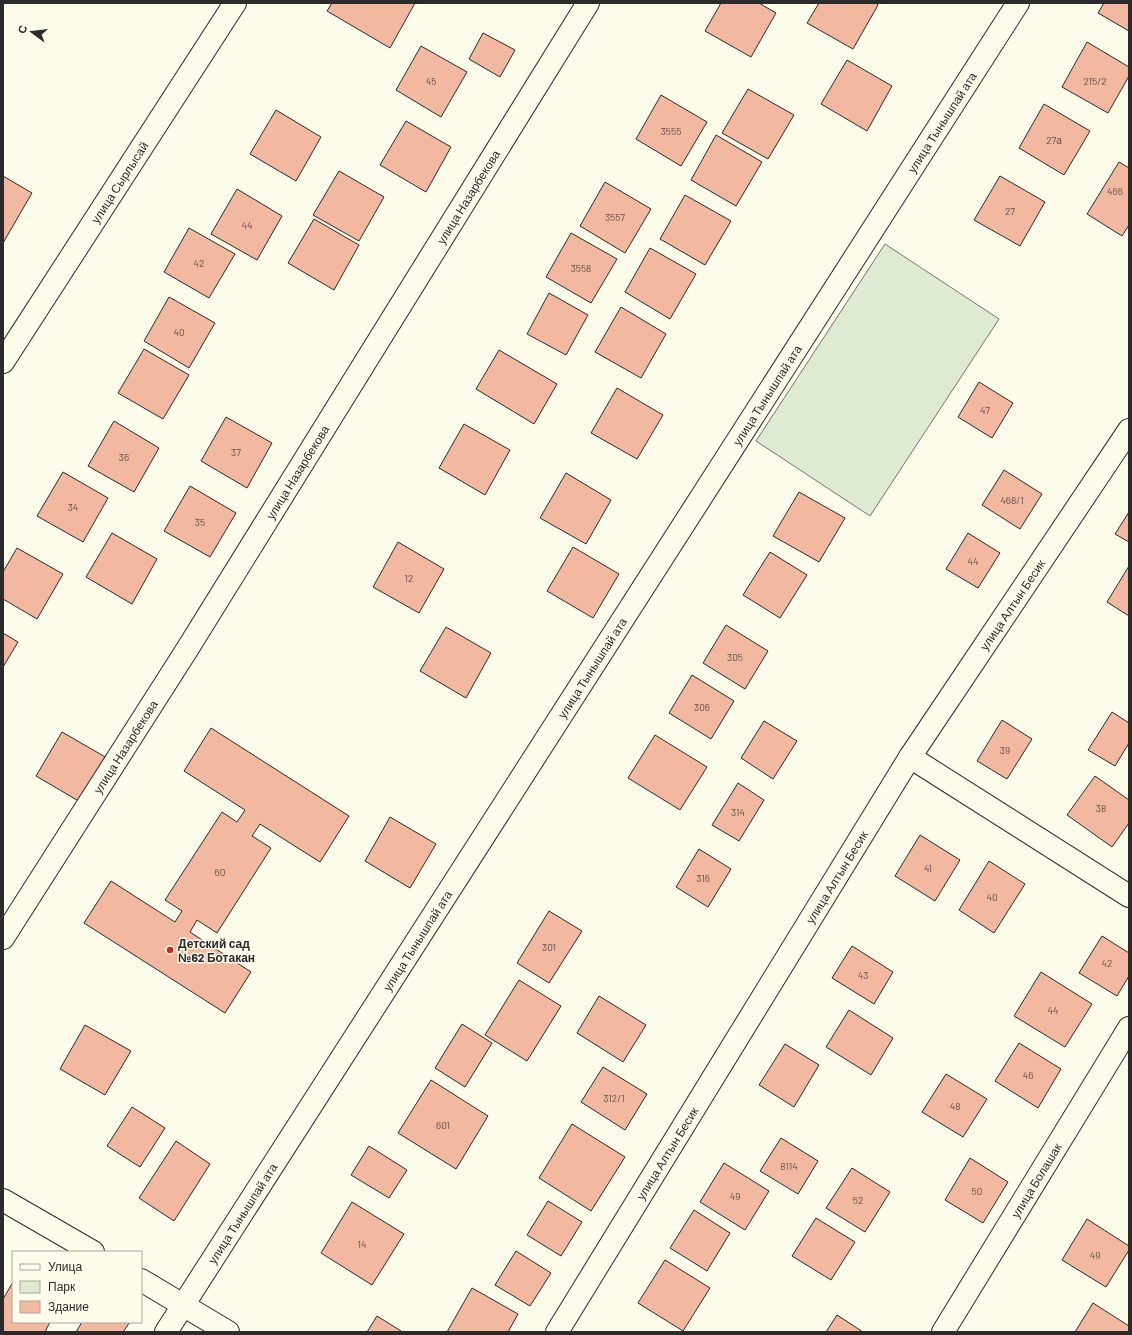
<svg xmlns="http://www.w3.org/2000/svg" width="1132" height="1335" font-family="Barlow,sans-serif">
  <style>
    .green { fill: #deebd1; stroke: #74746e }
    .building { fill: #f2b8a0; stroke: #2b2b2b }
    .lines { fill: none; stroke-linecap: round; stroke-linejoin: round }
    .minor-casing { stroke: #2b2b2b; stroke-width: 24 }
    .minor { stroke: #fdfbea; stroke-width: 22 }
    .poi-dot { fill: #c62828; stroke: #fdfbea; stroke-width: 1.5 }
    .labels { text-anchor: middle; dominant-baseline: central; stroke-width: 3; stroke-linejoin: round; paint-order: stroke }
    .number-label { font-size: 10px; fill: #5d4e48 }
    .street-label { font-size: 12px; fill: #2b2b2b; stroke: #fdfbea }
    .poi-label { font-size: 12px; font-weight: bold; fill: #2b2b2b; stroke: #fdfbea; text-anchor: start }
  </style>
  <rect width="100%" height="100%" fill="#fdfbea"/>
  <path class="green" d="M885,244L999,319L870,516L756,441Z"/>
  <g class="building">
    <path d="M332,3H415L390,48L327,11Z"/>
    <path d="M721,3H759L776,13L751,57L705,31Z"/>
    <path d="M819,3H876L878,5L853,49L807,23Z"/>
    <path d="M1104,3H1129V31L1098,13Z"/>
    <path d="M483,33L515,50L500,77L469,59Z"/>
    <path d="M1087,42L1129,67V76L1108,113L1062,87Z"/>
    <path d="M421,46L467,72L441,117L396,90Z"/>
    <path d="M847,60L892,86L867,131L821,104Z"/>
    <path d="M748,89L794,115L768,159L722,133Z"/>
    <path d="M661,95L707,122L681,166L636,139Z"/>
    <path d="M1044,104L1090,131L1064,175L1019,148Z"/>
    <path d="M276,110L321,137L296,181L250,154Z"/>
    <path d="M406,121L451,147L426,192L380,165Z"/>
    <path d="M716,135L762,162L736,206L691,180Z"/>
    <path d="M1119,162L1129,168V225L1122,236L1087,214Z"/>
    <path d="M339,171L384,197L359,241L313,215Z"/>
    <path d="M3,176L32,193L3,243Z"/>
    <path d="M1000,176L1045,202L1020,246L974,220Z"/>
    <path d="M605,182L651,209L625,253L580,226Z"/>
    <path d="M237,189L282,216L257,260L211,234Z"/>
    <path d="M685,195L731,221L705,265L660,239Z"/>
    <path d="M314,219L359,245L334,290L288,263Z"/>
    <path d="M189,228L235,254L209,298L164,272Z"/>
    <path d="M571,233L617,259L591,303L546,277Z"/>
    <path d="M650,248L696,274L670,319L625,292Z"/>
    <path d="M549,293L588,315L566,355L527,334Z"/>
    <path d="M169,297L215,323L189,368L144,341Z"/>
    <path d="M621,307L666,334L641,378L595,352Z"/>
    <path d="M144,349L189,375L163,419L118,393Z"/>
    <path d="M499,350L557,384L534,424L476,389Z"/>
    <path d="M979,382L1013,403L992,438L958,417Z"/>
    <path d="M617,388L663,415L637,459L591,433Z"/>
    <path d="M226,417L272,443L247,488L201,461Z"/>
    <path d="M114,421L159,448L134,492L88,466Z"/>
    <path d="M464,424L510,450L485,495L439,468Z"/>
    <path d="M1004,470L1042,494L1020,529L982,505Z"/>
    <path d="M63,472L108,498L83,542L37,516Z"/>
    <path d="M566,473L611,500L586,544L540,518Z"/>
    <path d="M190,486L236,513L210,557L164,531Z"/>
    <path d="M799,492L845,518L819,562L773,536Z"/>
    <path d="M1129,512V542L1115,534Z"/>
    <path d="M112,533L157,559L132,604L86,577Z"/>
    <path d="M968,533L1000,553L978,588L946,569Z"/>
    <path d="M398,542L444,569L419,613L373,587Z"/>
    <path d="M573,547L619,574L593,618L547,591Z"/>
    <path d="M17,548L63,574L37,619L3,599V572Z"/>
    <path d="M770,552L807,575L780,618L743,595Z"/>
    <path d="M1129,566V616L1107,602Z"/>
    <path d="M726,625L768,651L745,689L703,663Z"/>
    <path d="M446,627L491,653L466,698L420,671Z"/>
    <path d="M3,633L18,642L3,667Z"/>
    <path d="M692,675L734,701L711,739L669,713Z"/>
    <path d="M1112,712L1129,723V743L1115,766L1088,750Z"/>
    <path d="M1002,720L1032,739L1007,779L977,761Z"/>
    <path d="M764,721L797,741L773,779L741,758Z"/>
    <path d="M211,728L349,816L320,862L260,824L252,836L271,848L217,933L197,920L190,932L251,972L225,1013L84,923L111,881L175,922L182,911L165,900L222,812L237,822L245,810L184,771Z"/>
    <path d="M62,732L107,758L82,803L36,776Z"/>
    <path d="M655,735L707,767L680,810L628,778Z"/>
    <path d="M1095,776L1129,800V823L1112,847L1067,815Z"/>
    <path d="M738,783L764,800L739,841L712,825Z"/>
    <path d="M390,817L436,844L410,888L365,861Z"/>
    <path d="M920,835L960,860L935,901L895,876Z"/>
    <path d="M699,849L731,869L708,907L676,887Z"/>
    <path d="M989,861L1025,884L994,933L959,910Z"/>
    <path d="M549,911L582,931L549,983L517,963Z"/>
    <path d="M1102,936L1129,953V976L1117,996L1079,973Z"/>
    <path d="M852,946L893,972L874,1004L832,978Z"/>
    <path d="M1041,972L1092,1004L1065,1047L1014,1016Z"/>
    <path d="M519,980L561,1006L527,1061L485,1035Z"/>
    <path d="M599,996L646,1025L623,1062L577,1033Z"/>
    <path d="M849,1010L893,1038L871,1075L826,1047Z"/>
    <path d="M462,1024L492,1043L465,1087L435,1068Z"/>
    <path d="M85,1025L131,1051L105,1095L60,1069Z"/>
    <path d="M1019,1043L1061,1069L1038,1108L995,1081Z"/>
    <path d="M785,1044L819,1065L794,1107L759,1085Z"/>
    <path d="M603,1067L647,1094L625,1130L581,1102Z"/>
    <path d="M946,1074L987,1099L963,1137L922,1112Z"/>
    <path d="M431,1080L488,1116L456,1169L398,1133Z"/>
    <path d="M132,1107L165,1128L140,1167L107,1146Z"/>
    <path d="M572,1124L625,1157L591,1211L539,1178Z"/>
    <path d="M781,1138L818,1161L798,1194L760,1171Z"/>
    <path d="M176,1141L210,1164L174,1221L139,1198Z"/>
    <path d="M369,1146L407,1170L389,1198L351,1175Z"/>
    <path d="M970,1158L1008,1182L983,1223L945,1200Z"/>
    <path d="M724,1163L769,1191L745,1230L700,1202Z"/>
    <path d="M852,1168L890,1192L865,1232L826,1208Z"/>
    <path d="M548,1201L582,1222L561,1256L527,1235Z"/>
    <path d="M352,1202L404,1234L372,1285L321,1253Z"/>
    <path d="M694,1210L730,1233L707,1271L670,1248Z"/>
    <path d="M816,1218L855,1242L831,1280L792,1256Z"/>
    <path d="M1087,1219L1129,1246V1250L1106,1287L1062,1260Z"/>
    <path d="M516,1251L551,1273L530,1306L495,1285Z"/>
    <path d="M665,1260L710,1288L683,1331L638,1303Z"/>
    <path d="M13,1282V1322H50L45,1332H3V1299Z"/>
    <path d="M472,1288L518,1314L508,1332H447Z"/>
    <path d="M1093,1303L1129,1326V1332H1075Z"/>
    <path d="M837,1315L863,1332H826Z"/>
    <path d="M377,1316L401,1331L400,1332H367Z"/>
    <path d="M82,1322H130L123,1332H76Z"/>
  </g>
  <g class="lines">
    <defs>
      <g id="minor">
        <path id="s1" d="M3,362L235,3"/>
        <path d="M910,757L1129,896"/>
        <path id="s2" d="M3,938L188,648L588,3"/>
        <path d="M3,1200L93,1252"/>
        <path d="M141,1280L228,1332"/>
        <path id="s3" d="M166,1332L1018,3"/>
        <path id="s4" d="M557,1332L910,757L1129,430"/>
        <path id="s5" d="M943,1332L1129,1028"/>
      </g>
    </defs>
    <use href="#minor" class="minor-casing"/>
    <use href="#minor" class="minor"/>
  </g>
  <circle class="poi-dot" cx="170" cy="950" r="4"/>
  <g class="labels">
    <g class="number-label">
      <text x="431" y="81">45</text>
      <text x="1095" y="81">215/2</text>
      <text x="671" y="131">3555</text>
      <text x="1054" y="140">27а</text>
      <text x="1115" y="191">466</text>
      <text x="1010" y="211">27</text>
      <text x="615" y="217">3557</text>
      <text x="247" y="225">44</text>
      <text x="199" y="263">42</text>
      <text x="581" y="268">3558</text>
      <text x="179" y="332">40</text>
      <text x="985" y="410">47</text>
      <text x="236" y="452">37</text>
      <text x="124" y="457">36</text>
      <text x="1012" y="500">468/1</text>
      <text x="73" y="507">34</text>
      <text x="200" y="522">35</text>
      <text x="973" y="561">44</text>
      <text x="409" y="578">12</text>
      <text x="735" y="657">305</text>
      <text x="702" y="707">306</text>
      <text x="1005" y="750">39</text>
      <text x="1101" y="808">38</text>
      <text x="738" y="812">314</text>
      <text x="928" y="868">41</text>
      <text x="220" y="872">60</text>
      <text x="703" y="878">316</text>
      <text x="992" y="897">40</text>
      <text x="549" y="947">301</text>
      <text x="1107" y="963">42</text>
      <text x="863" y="975">43</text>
      <text x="1053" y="1010">44</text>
      <text x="1028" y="1075">46</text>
      <text x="614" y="1098">312/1</text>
      <text x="955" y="1106">48</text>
      <text x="443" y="1125">601</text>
      <text x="789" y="1166">8114</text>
      <text x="977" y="1191">50</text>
      <text x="735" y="1196">49</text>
      <text x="858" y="1200">52</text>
      <text x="362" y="1244">14</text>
      <text x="1095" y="1255">49</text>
    </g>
    <g class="street-label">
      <text stroke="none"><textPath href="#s3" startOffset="1437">улица Тынышпай ата</textPath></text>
      <text stroke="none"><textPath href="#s1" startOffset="214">улица Сырлысай</textPath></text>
      <text stroke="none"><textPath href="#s2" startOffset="875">улица Назарбекова</textPath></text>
      <text stroke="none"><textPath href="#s3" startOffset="1113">улица Тынышпай ата</textPath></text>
      <text stroke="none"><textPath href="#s2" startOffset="551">улица Назарбекова</textPath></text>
      <text stroke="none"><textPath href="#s4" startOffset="858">улица Алтын Бесик</textPath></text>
      <text stroke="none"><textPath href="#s3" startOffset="789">улица Тынышпай ата</textPath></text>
      <text stroke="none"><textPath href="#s2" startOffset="227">улица Назарбекова</textPath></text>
      <text stroke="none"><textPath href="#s4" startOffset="534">улица Алтын Бесик</textPath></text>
      <text stroke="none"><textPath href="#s3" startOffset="465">улица Тынышпай ата</textPath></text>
      <text stroke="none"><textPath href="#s4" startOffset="210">улица Алтын Бесик</textPath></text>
      <text stroke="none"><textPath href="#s5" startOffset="178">улица Болашак</textPath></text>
      <text stroke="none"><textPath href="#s3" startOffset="141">улица Тынышпай ата</textPath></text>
    </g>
    <g class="poi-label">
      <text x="178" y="943">Детский сад<tspan x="178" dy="14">№62 Ботакан</tspan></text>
    </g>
  </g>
  <rect width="1132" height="1335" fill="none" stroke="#2b2b2b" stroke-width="8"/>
  <rect x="12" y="1251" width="130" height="72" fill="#fdfbea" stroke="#a9a89e"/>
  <rect x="20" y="1264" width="20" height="6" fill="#fdfbea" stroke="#a9a89e"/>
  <text x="48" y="1271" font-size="12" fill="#2b2b2b">Улица</text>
  <rect x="20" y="1281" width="20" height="12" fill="#deebd1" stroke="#a9a89e"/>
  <text x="48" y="1291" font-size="12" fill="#2b2b2b">Парк</text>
  <rect x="20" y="1301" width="20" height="12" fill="#f2b8a0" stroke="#a9a89e"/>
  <text x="48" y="1311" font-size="12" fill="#2b2b2b">Здание</text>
  <g transform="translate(32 32) rotate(285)" stroke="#fdfbea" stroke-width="3" paint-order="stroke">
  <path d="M0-3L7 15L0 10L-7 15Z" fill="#2b2b2b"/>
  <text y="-6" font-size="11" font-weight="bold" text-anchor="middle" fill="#2b2b2b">С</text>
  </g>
</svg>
